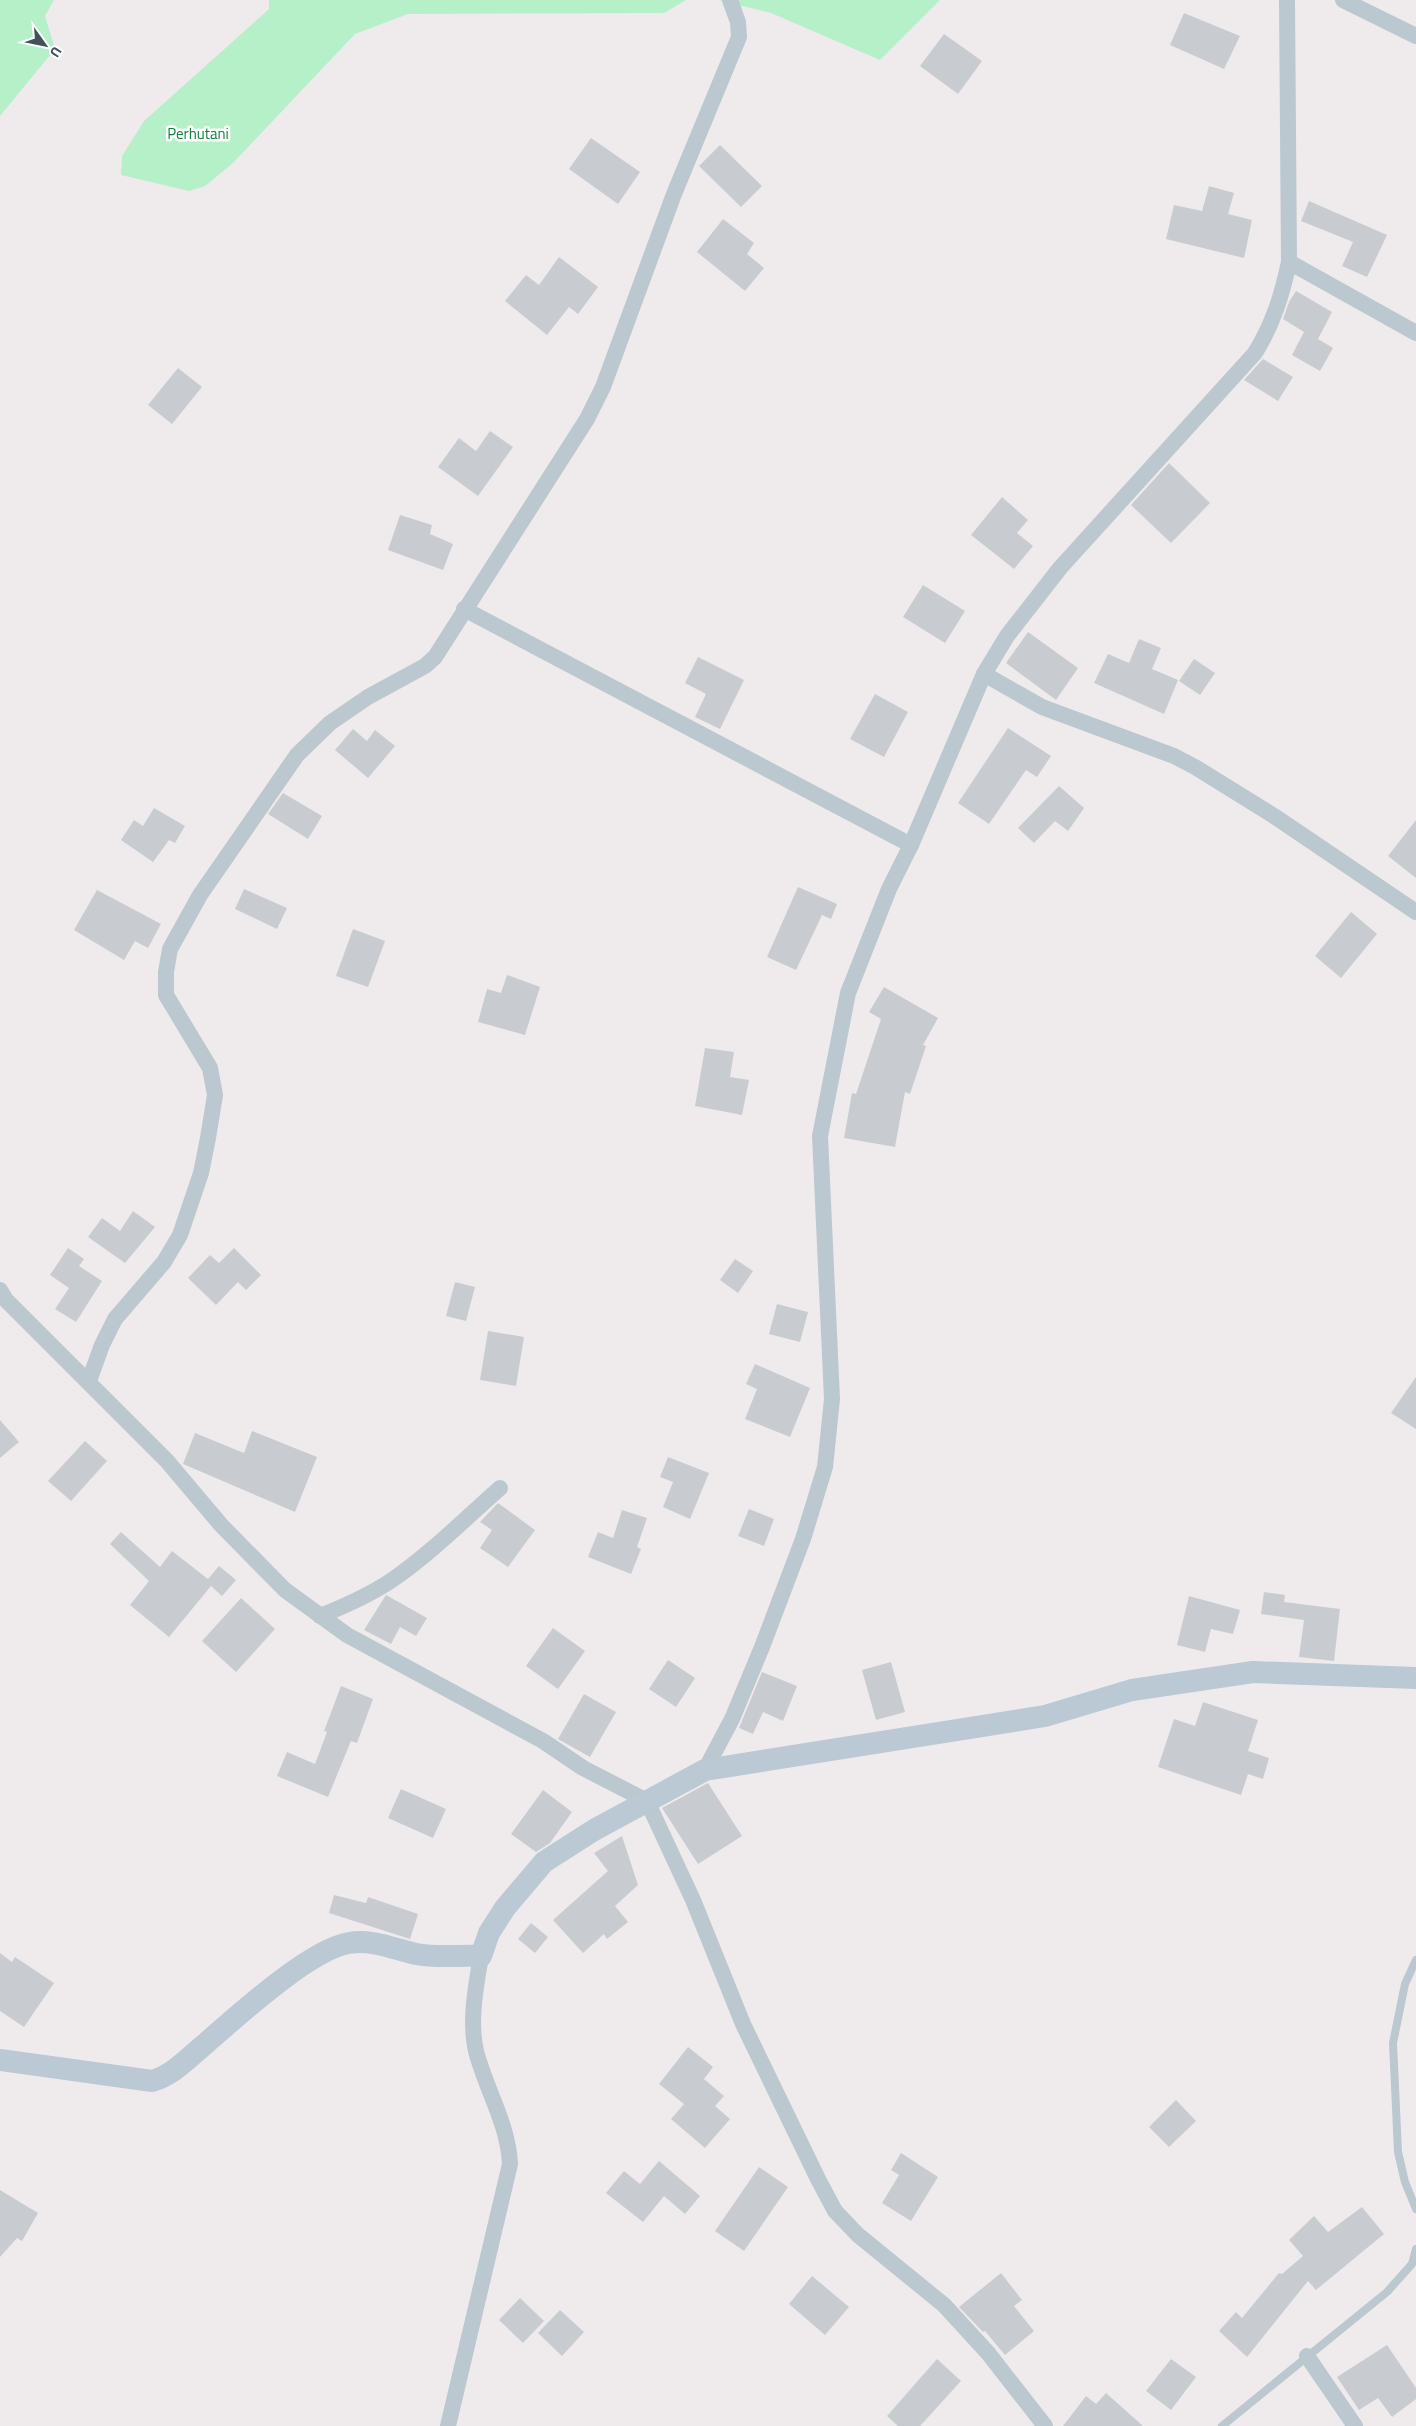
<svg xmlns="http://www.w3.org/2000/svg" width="1416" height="2426" font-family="'Titillium Web',sans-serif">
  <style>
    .green { fill: #b6f0c9 }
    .building { fill: #c8ccd1 }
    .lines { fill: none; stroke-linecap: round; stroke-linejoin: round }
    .lane { stroke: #bbc8cf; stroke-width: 8 }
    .street { stroke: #bbc8cf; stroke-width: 16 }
    .secondary { stroke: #bbc9d4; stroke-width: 22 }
    .labels { text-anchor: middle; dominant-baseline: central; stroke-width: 5; stroke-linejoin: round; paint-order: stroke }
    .park-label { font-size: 15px; fill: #117e41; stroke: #fff }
  </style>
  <rect width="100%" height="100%" fill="#efebec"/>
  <g class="green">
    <path d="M0,0H54L45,16L55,49L0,116Z"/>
    <path d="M269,0H686L664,13L408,14L355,34L232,164L205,186L189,191L121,175L122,156L144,121L269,9Z"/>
    <path d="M718,0H940L880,60L771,13Z"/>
  </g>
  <g class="building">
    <path d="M1184,13L1240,36L1224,69L1170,45Z"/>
    <path d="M944,34L982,61L958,94L920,66Z"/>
    <path d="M591,138L640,172L618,204L569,169Z"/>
    <path d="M720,145L762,186L741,207L699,166Z"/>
    <path d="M1209,186L1234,193L1228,214L1252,220L1244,258L1166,239L1174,205L1202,211Z"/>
    <path d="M1309,201L1387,235L1367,277L1342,266L1353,242L1301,221Z"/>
    <path d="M723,219L754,243L747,254L764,268L745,291L697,252Z"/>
    <path d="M559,257L598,287L578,314L569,307L547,335L505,301L526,275L539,285Z"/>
    <path d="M1296,291L1332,312L1318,339L1333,348L1320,371L1292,355L1304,332L1283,319L1289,302Z"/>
    <path d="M1263,359L1293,377L1278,401L1244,380Z"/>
    <path d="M178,368L202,387L172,424L148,405Z"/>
    <path d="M490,431L513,447L478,496L438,467L459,438L476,451Z"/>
    <path d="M1169,463L1210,503L1171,543L1131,505Z"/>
    <path d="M1002,497L1028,520L1017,533L1033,546L1014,569L971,535Z"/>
    <path d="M400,515L432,525L430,534L453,544L443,570L388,550Z"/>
    <path d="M923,585L965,611L945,643L903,617Z"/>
    <path d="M1028,632L1078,668L1056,700L1006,663Z"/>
    <path d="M1139,639L1161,648L1152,669L1178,680L1164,714L1094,683L1108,654L1129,663Z"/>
    <path d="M698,657L744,680L720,729L695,717L706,694L685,683Z"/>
    <path d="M1194,659L1215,673L1200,695L1179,681Z"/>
    <path d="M875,694L908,712L884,757L850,739Z"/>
    <path d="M1008,728L1051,756L1037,777L1026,770L989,824L958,803Z"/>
    <path d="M353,729L367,741L375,730L395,746L368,778L335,750Z"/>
    <path d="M1059,786L1084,808L1068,831L1055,821L1034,843L1018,828Z"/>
    <path d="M283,793L322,816L308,839L268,814Z"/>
    <path d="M154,808L185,826L175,843L169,840L153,862L121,840L134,820L143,826Z"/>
    <path d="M1416,820V878L1388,856Z"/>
    <path d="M798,887L837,904L831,919L822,915L796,970L767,957Z"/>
    <path d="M244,889L287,908L277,929L235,909Z"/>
    <path d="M97,890L161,924L148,948L135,941L124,960L74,930Z"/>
    <path d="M1351,912L1377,934L1341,978L1315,956Z"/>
    <path d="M353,929L385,941L368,987L336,976Z"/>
    <path d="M507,975L540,987L525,1035L478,1022L487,989L501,993Z"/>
    <path d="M884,987L938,1018L923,1045L926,1046L910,1094L905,1092L895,1147L844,1138L852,1093L856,1094L881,1019L869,1012Z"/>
    <path d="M705,1048L734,1052L730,1077L749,1080L742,1115L695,1106Z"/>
    <path d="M133,1211L155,1227L125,1263L88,1237L102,1218L120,1231Z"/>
    <path d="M68,1248L84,1259L79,1266L102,1281L76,1322L55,1309L69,1288L50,1275Z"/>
    <path d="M234,1248L261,1275L246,1290L238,1282L216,1305L188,1278L210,1255L219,1263Z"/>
    <path d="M735,1259L753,1271L738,1293L720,1280Z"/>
    <path d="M455,1282L475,1287L466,1321L446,1316Z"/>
    <path d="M777,1304L808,1312L800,1342L769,1334Z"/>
    <path d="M488,1331L524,1337L516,1386L480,1380Z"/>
    <path d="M755,1364L810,1388L790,1437L745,1419L757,1389L746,1384Z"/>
    <path d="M1416,1377V1429L1391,1413Z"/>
    <path d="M0,1420L19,1442L0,1458Z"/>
    <path d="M252,1431L317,1457L295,1512L183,1464L195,1433L244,1453Z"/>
    <path d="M85,1441L107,1461L71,1501L48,1481Z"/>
    <path d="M668,1457L709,1473L690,1519L663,1507L673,1482L660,1477Z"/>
    <path d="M498,1503L535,1530L508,1567L480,1548L492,1530L480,1522Z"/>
    <path d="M749,1509L774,1519L764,1546L738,1536Z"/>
    <path d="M622,1510L647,1518L637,1547L641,1549L631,1574L588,1557L598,1532L613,1538Z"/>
    <path d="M121,1532L160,1567L172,1551L208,1579L219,1566L236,1580L222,1596L211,1586L169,1637L130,1605L149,1581L110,1544Z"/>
    <path d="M1264,1592L1285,1595L1284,1602L1340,1609L1334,1661L1299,1657L1304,1620L1261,1614Z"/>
    <path d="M386,1595L427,1618L416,1636L400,1627L391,1644L364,1630Z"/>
    <path d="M1189,1596L1240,1610L1233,1634L1211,1629L1205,1652L1177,1645Z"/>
    <path d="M241,1598L275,1629L236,1672L202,1641Z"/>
    <path d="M553,1628L585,1651L558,1689L526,1666Z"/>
    <path d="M668,1660L695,1678L676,1707L649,1689Z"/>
    <path d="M891,1662L905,1712L876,1720L862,1670Z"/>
    <path d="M762,1672L797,1686L783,1721L763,1712L753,1734L739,1728Z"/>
    <path d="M341,1686L373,1699L357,1743L351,1741L328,1797L277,1776L287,1752L315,1764L327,1732L324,1731Z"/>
    <path d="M584,1694L616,1712L590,1757L558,1739Z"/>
    <path d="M1203,1702L1258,1720L1248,1751L1269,1758L1263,1779L1248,1774L1241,1795L1158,1767L1174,1719L1195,1726Z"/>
    <path d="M708,1783L742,1836L698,1864L662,1808Z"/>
    <path d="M401,1789L446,1809L433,1838L388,1818Z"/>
    <path d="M543,1790L572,1812L550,1843L536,1852L511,1834Z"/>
    <path d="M622,1836L638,1885L615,1906L628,1922L607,1939L604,1934L583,1953L553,1920L608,1871L594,1853Z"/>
    <path d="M334,1895L366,1903L368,1897L418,1914L410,1939L329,1913Z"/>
    <path d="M531,1923L548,1937L535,1953L518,1939Z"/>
    <path d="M0,1953L12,1962L15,1957L54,1983L24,2027L0,2011Z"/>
    <path d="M688,2047L713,2067L704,2079L724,2096L715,2106L730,2119L705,2148L671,2119L684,2104L659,2084Z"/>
    <path d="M1176,2100L1196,2121L1169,2147L1149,2127Z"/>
    <path d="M901,2153L938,2177L911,2221L882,2203L899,2175L891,2170Z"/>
    <path d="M659,2161L700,2196L685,2214L664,2196L643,2222L606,2193L624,2171L640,2184Z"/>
    <path d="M759,2167L788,2187L744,2251L715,2231Z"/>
    <path d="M0,2190L38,2213L22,2241L17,2238L0,2257Z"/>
    <path d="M1362,2207L1384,2234L1316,2290L1308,2281L1247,2357L1219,2331L1236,2312L1242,2318L1279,2273L1282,2274L1303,2256L1289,2240L1314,2216L1328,2232Z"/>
    <path d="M1001,2273L1022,2300L1014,2306L1034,2331L1005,2355L985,2331L983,2332L959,2307Z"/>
    <path d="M812,2276L849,2307L825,2335L789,2304Z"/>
    <path d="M520,2298L544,2321L523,2343L499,2320Z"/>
    <path d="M560,2310L584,2332L562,2356L538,2333Z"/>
    <path d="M1387,2345L1416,2388V2399L1392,2417L1378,2398L1359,2410L1337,2377Z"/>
    <path d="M937,2359L961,2381L920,2426H898L887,2416Z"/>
    <path d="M1171,2359L1196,2377L1171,2410L1146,2391Z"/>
    <path d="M1106,2393L1143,2426H1063L1086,2396L1096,2404Z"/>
  </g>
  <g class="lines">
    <g class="lane">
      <path d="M1416,1960L1405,1984L1393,2043L1398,2152L1405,2182L1416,2209"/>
      <path d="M1222,2426L1387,2292L1412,2264L1416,2249"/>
    </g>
    <g class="street">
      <path d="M1343,0L1416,36"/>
      <path d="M1289,262L1416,333"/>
      <path d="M464,609L911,845"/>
      <path d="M984,674L1042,707L1174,756L1195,767L1274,816L1416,912"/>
      <path d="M0,1290L6,1300L167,1461L221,1525L285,1590L347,1635L543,1741L583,1768L647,1801L693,1900L743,2024L818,2179L835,2211L858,2235L944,2305L988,2353L1045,2426"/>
      <path d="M89,1381L102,1345L115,1319L164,1262L180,1235L201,1173L208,1138L215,1095L210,1068L166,995V972L170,949L200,895L297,755L330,723L368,697L425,666L435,657L587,419L603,387L674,194L739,37L738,22L730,0"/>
      <path d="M320,1616C345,1606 370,1595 392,1580C431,1553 465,1519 500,1488"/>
      <path d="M705,1770L732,1719L762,1647L803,1539L825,1467L832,1399L820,1136L848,993L889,889L911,845L984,674L1007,636L1060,568L1255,353C1273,324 1282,295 1289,262L1287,0"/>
      <path d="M1307,2356L1355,2426"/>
      <path d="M448,2426L510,2164C508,2123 486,2090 476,2051C469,2021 476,1986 481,1956"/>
    </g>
    <path class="secondary" d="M0,2060L152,2081C173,2075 187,2059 204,2045C235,2018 310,1949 349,1943C372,1939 394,1949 416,1954C436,1958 460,1955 481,1956L489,1933L505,1908L544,1862L594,1830L705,1770L1045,1716L1132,1690L1253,1672L1416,1678"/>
  </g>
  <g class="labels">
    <g class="park-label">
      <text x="198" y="133">Perhutani</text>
    </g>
  </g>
  <g transform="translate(45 45) rotate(123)" stroke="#ffffff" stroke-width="4" paint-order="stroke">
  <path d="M0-4L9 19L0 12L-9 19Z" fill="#43515a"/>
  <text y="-8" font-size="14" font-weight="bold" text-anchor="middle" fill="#43515a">U</text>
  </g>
</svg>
